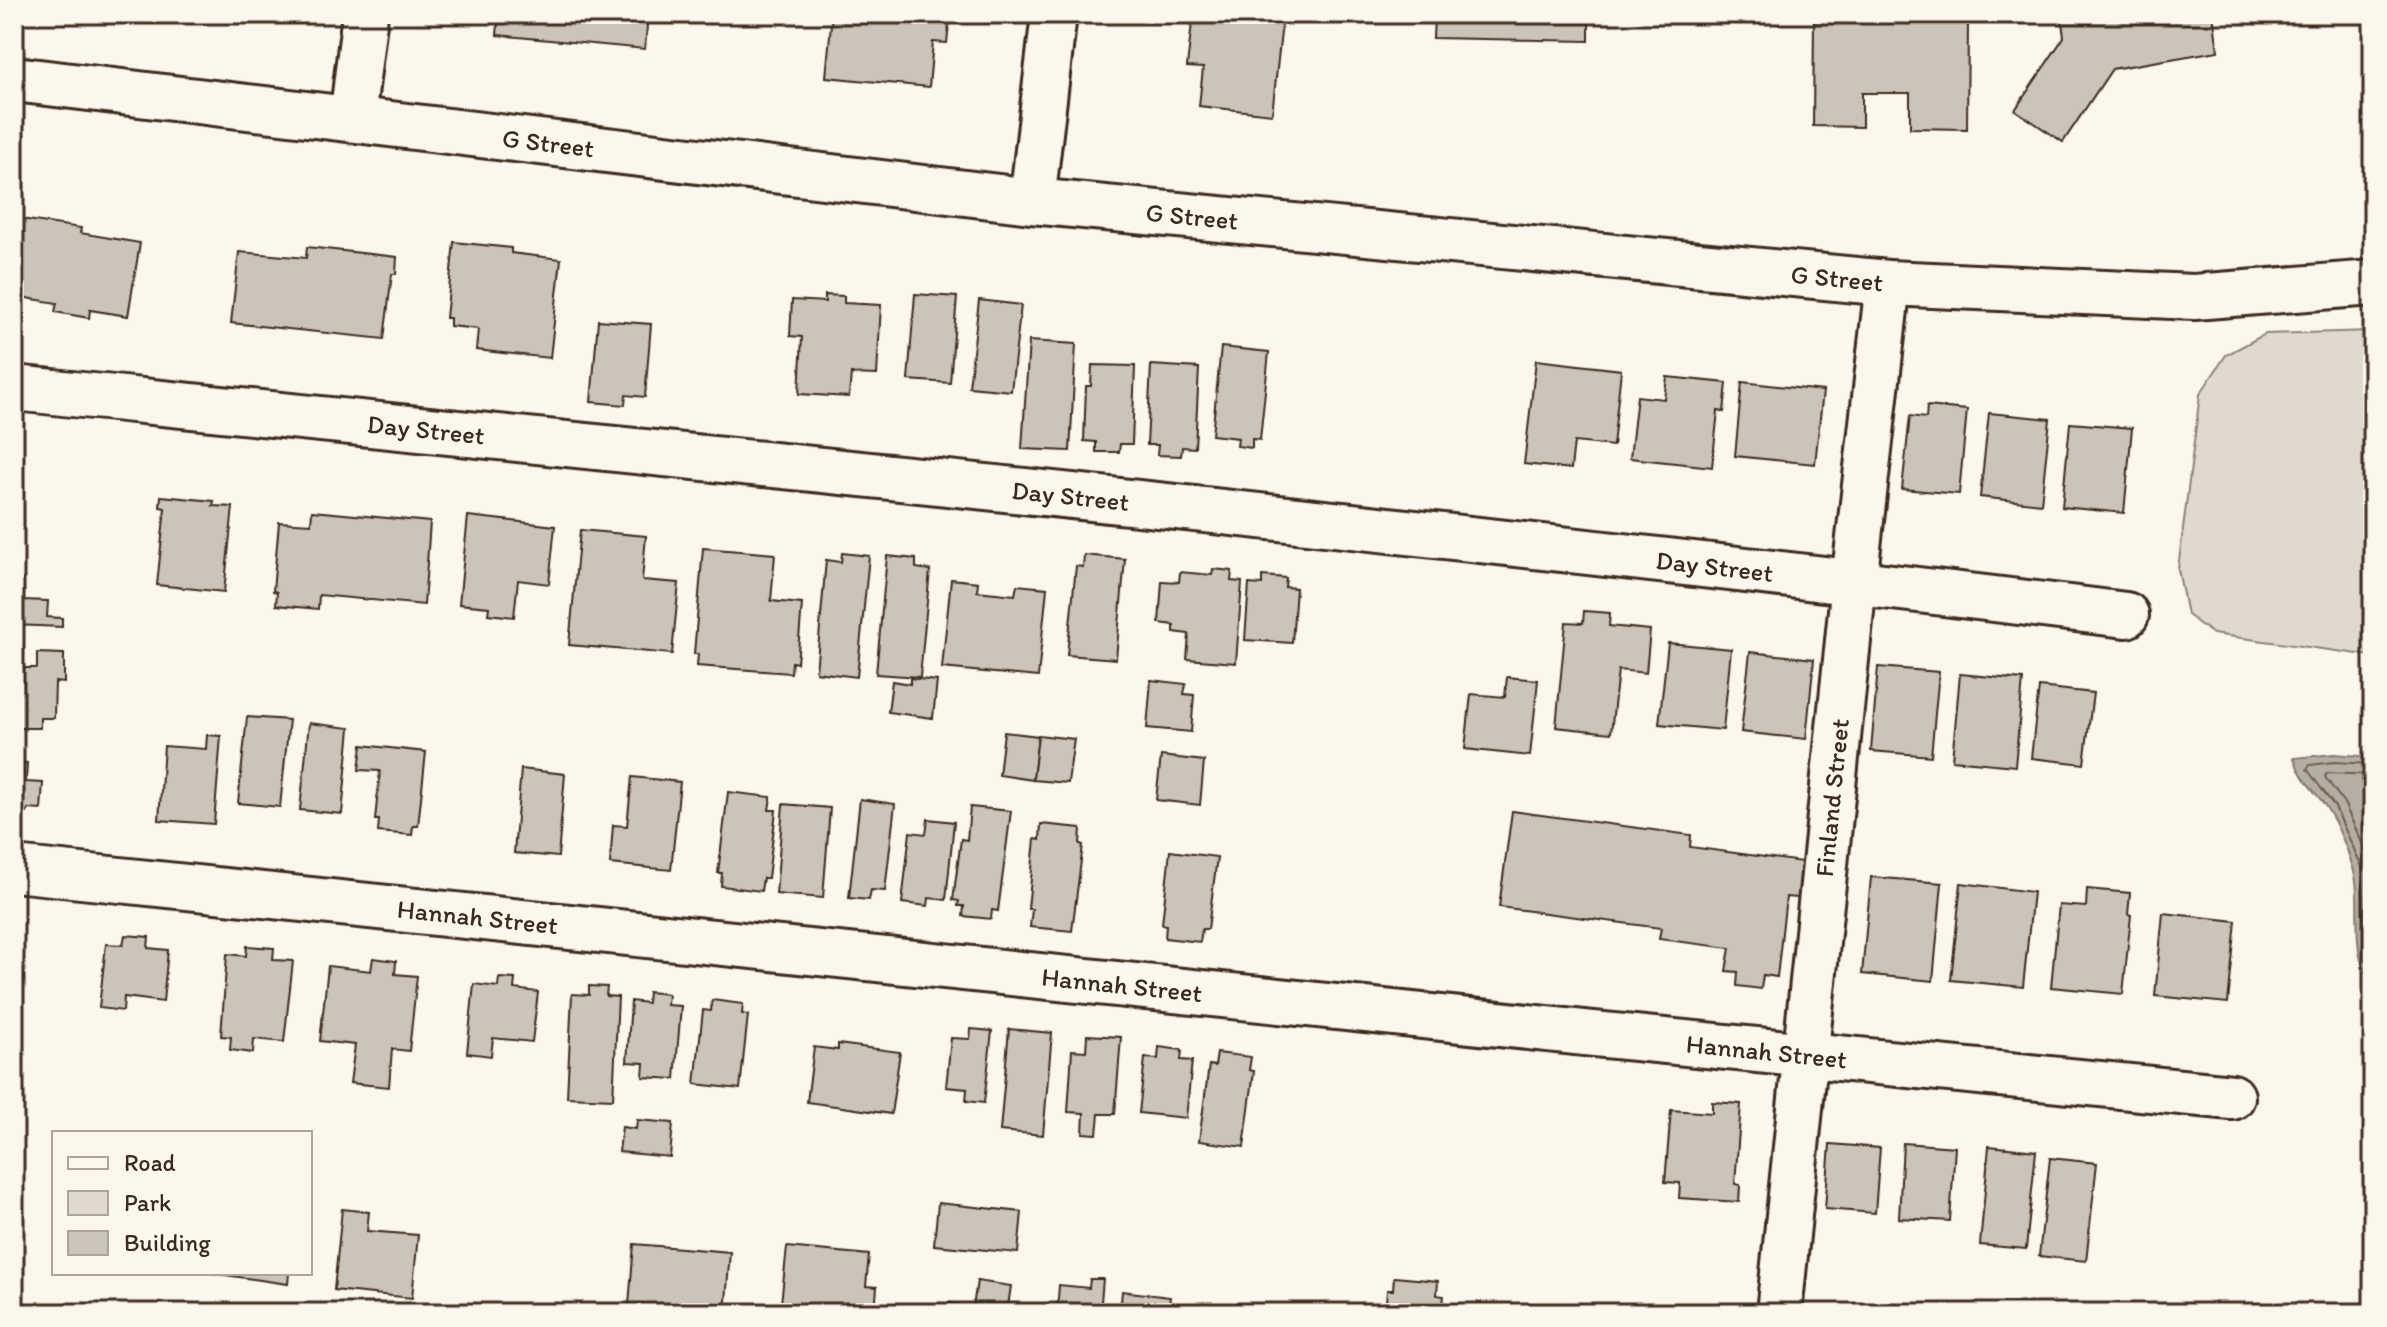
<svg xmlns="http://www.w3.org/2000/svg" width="2387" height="1327" font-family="Itim,sans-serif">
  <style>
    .green { fill: #dfd9ce; stroke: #8d8276; stroke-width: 2 }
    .water { fill: #b6aea2; stroke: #85796d; stroke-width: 2 }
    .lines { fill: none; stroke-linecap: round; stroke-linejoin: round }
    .shore { stroke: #6c5f53; stroke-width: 2 }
    .building { fill: #ccc4b9; stroke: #3b2a1e; stroke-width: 2 }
    .minor-casing { stroke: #3b2a1e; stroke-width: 50 }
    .minor { stroke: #fbf7ec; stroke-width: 44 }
    .labels { text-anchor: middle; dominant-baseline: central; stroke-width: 8; stroke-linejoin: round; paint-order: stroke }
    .street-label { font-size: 26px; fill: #3b2a1e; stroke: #fbf7ec }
  </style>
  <rect width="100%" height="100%" fill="#fbf7ec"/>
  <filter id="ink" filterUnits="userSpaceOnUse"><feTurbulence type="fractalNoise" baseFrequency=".0125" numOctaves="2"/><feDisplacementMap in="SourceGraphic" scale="16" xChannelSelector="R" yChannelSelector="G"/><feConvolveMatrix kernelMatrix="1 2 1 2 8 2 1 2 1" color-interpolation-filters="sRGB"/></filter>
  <g filter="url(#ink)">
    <path class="green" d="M2373,331V656L2213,634L2187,615L2178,569L2200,394L2226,355L2265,334Z"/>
    <path class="water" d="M2334,754L2373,757V982C2347,956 2364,901 2353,868C2348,850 2338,826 2328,810C2315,789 2303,784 2294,758Z"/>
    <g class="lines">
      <g class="shore">
        <path d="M2373,764L2334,762L2310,765L2307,769L2335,807L2362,867L2366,935L2373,971"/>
        <path d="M2373,775L2327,773L2325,777L2344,803L2371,863L2373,882"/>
      </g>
    </g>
    <g class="building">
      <path d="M499,14H648L645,49L497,35Z"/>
      <path d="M832,14H950L947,43L933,42L929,87L826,77Z"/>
      <path d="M1193,14H1283L1272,114L1199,106L1203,68L1187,67Z"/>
      <path d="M1434,14H1589V41L1433,38Z"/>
      <path d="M2061,14H2213L2218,51L2112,69L2063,142L2015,110L2064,37Z"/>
      <path d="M1814,21L1968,22L1967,129L1910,128V93H1862V127L1813,126Z"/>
      <path d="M14,218L81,228L80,233L140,243L128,316L90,310L89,318L55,312L57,303L14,296Z"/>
      <path d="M454,242L511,248V253L561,259L550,358L476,350L478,329L450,326V318H446Z"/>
      <path d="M307,247L397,257L396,274H392L384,339L231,323L239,252L306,258Z"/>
      <path d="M915,294L957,297L950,383L908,380Z"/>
      <path d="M825,295L844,296V303L881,305L877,375L851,374L849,397L799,394L802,337L790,336L792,300L825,302Z"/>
      <path d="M979,300L1021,305L1011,391L969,387Z"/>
      <path d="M598,320L651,324L645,397L626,395L625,405L591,402Z"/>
      <path d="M1029,341L1076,344L1070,451L1022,449Z"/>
      <path d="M1221,347L1269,352L1260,440L1252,439V448L1237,446L1238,438L1212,435Z"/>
      <path d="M1536,360L1621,370L1613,446L1574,442L1571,469L1524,464Z"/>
      <path d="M1092,365L1135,366L1132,444H1120L1119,452H1096V442L1084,441L1086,386H1091Z"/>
      <path d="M1151,365L1199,368L1195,448L1182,447L1181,456L1157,455L1158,445H1147Z"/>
      <path d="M1667,377L1727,383L1724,412L1718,411L1712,467L1630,458L1637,396L1664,399Z"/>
      <path d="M1742,382L1823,391L1815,464L1735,456Z"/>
      <path d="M1927,406L1967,410L1959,494L1902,489L1910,416L1926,418Z"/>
      <path d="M1989,413L2050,419L2041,504L1980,497Z"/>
      <path d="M2070,423L2132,428L2124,513L2062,507Z"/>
      <path d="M161,496L214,501L213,506L233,507L224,592L157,585L165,508L160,507Z"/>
      <path d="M312,511L430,522L424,605L319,595L318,609L276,605L277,592L273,591L279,522L311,524Z"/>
      <path d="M468,516L555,526L549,584L518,580L514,617L488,614L489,607L459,604Z"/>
      <path d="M580,530L646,536L642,580L679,583L672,654L569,645Z"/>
      <path d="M703,548L775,554L771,601L802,604L797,663L792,662L791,673L697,666L698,654H694Z"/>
      <path d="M842,553L869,556L857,677L816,672L826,560L841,562Z"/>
      <path d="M1084,555L1125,559L1116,659L1067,655L1076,566L1083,567Z"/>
      <path d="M887,556L916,559V568L930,570L920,677L876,674Z"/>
      <path d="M1213,569L1232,571L1231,581L1242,582L1236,663L1187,659L1189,634L1174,632V625L1159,623L1162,581L1179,582L1180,572L1212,575Z"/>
      <path d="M1262,576L1286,578L1285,587L1296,588L1292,643L1245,640L1249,584L1262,585Z"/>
      <path d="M14,579H22V600L48,601L47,617L62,618V627L14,625Z"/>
      <path d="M951,579L978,582L977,591L1015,595L1017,585L1047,588L1038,677L942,668Z"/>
      <path d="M1584,611L1610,613L1609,626L1650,630L1646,673L1618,670L1611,733L1556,727L1566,622L1583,623Z"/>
      <path d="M1668,643L1731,649L1723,730L1659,724Z"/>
      <path d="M1750,652L1814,659L1806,739L1741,732Z"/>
      <path d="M37,653L64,654V683L55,682L54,718H40V728H14V668H37Z"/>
      <path d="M1878,667L1939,672L1931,756L1871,751Z"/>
      <path d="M1960,674L2023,680L2015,766L1952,760Z"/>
      <path d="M1507,677L1538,680L1530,756L1465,749L1471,694L1505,697Z"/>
      <path d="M910,678L937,681L933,718L888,712L892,681L910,684Z"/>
      <path d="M1151,680L1186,684L1184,694L1194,695L1191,732L1147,728Z"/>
      <path d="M2039,687L2093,693L2084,764L2031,758Z"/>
      <path d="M247,717L289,720L280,807L238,803Z"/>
      <path d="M309,723L350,728L342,814L300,810Z"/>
      <path d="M1004,732L1038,736L1033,780L999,775Z"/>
      <path d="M207,735L221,736L214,824L159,820L164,746L206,749Z"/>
      <path d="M1038,735L1074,739L1068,783L1033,780Z"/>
      <path d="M362,745L426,752L418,826H413L412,835L378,832L379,820H375L380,771L359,770Z"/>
      <path d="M1161,756L1204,761L1200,805L1156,800Z"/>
      <path d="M14,762L27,763L26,782L43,783L41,810L28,809L27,813L14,812Z"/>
      <path d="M521,769L565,774L558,857L514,853Z"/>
      <path d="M632,777L680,782L671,870L610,864L613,825L627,826Z"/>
      <path d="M728,792L771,797L769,810H776L768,878H763L761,891L721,886L722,873H718Z"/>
      <path d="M860,799L895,804L885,891L871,890L869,900L849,898Z"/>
      <path d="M783,804L830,808L823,898L776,894Z"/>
      <path d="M970,807L1011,811L998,911L992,910L991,919L963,916L964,906H958L959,901L953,900L961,839L967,840Z"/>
      <path d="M1512,811L1691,835L1690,847L1802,862L1798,898L1786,897L1777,977L1763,975L1761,989L1737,986L1738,972L1726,971L1730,948L1659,939L1661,928L1499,907Z"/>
      <path d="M928,819L954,822L946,900L929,898L928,906L902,903L910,832L926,834Z"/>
      <path d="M1041,824L1081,828L1080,844L1083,845L1072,931L1030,927L1032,909H1028L1035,839L1040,840Z"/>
      <path d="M1170,851L1217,857L1208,929H1202L1200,942L1165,938L1166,925L1162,924Z"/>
      <path d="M1871,877L1942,883L1933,981L1862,974Z"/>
      <path d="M1961,883L2033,892L2023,987L1951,980Z"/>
      <path d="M2087,889L2130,893L2128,914L2131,915L2123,994L2051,987L2059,905L2086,907Z"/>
      <path d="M2163,913L2236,921L2228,1003L2155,996Z"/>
      <path d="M125,935L149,937L148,948L168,950L163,1002L124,997L123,1011L99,1008L106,944L123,945Z"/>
      <path d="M247,946L274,948L273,960L293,961L284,1042L254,1039L253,1053L230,1050L231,1037L221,1036L227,954L246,956Z"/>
      <path d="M373,958L396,961L395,974L417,976L409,1051L392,1049L389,1087L350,1083L355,1045L320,1041L328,966L371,971Z"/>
      <path d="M499,978L515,979L514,989L538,992L532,1042L493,1038L491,1056L467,1053L474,984L498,987Z"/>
      <path d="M589,986L607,987L606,996L618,997L613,1099L567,1097L572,994L589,995Z"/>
      <path d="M648,992L668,994L667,1005L681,1006L675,1079L643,1077L644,1063L627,1062L631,1001L647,1003Z"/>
      <path d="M712,1000L743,1004L742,1014L748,1015L740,1089L695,1084L703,1010L711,1011Z"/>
      <path d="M971,1029L992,1031L984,1103L966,1101L967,1089L946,1087L951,1038L970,1039Z"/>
      <path d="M1009,1029L1052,1033L1043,1135L1000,1131Z"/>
      <path d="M1087,1035L1121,1037L1115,1114H1099L1097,1134L1083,1133L1084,1113L1068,1112L1072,1050L1086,1051Z"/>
      <path d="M838,1044L900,1052L891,1114L807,1102L814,1047L838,1050Z"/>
      <path d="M1159,1047L1182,1050L1181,1060L1192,1061L1186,1118L1139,1113L1145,1058L1158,1059Z"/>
      <path d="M1217,1053L1251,1057L1249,1070L1254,1071L1244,1147L1199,1141L1209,1065L1215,1066Z"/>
      <path d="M1712,1102L1741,1104L1735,1184L1740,1185L1739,1202L1679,1198L1680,1183L1665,1182L1671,1110L1712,1113Z"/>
      <path d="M637,1120L673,1123L670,1157L619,1152L622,1127L636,1129Z"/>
      <path d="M1903,1143L1955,1147L1950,1221L1899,1218Z"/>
      <path d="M1830,1144L1880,1148L1875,1213L1825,1209Z"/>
      <path d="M1989,1146L2036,1151L2026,1249L1980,1245Z"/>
      <path d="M2050,1158L2097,1163L2086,1261L2039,1256Z"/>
      <path d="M938,1203L1022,1212L1018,1253L934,1245Z"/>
      <path d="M342,1209L369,1212L367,1231L418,1235L412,1298L334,1290Z"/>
      <path d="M634,1244L730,1252L725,1313H679L680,1310L629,1305Z"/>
      <path d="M787,1247L869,1255L866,1286L877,1287L875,1313H780Z"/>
      <path d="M211,1273H289L288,1284Z"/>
      <path d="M1394,1277L1438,1281L1437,1295L1444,1296L1442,1313H1385L1387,1290H1393Z"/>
      <path d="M1090,1279H1103L1100,1313H1057L1059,1285L1089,1288Z"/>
      <path d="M977,1281L1011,1286L1007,1313H948L949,1303L973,1307Z"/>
      <path d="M1122,1291L1170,1297L1168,1313H1120Z"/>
      <path d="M1449,1309L1487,1313H1449Z"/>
    </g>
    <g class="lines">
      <defs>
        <g id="minor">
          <path id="s1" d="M14,79L1032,201L1888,283L2194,297L2373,283"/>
          <path d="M352,119L365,14"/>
          <path d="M1032,201L1054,14"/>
          <path id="s2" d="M14,388C718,459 1423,529 2126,615"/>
          <path id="s3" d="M14,869C753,944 1492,1027 2232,1097"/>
          <path id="s4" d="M1779,1313L1854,582L1888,283"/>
        </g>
      </defs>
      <use href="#minor" class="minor-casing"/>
      <use href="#minor" class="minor"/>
    </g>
  </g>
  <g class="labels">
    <g class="street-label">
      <text stroke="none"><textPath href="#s1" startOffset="538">G Street</textPath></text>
      <text stroke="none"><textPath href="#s1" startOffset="1186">G Street</textPath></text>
      <text stroke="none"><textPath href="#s1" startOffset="1834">G Street</textPath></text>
      <text stroke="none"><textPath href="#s2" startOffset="414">Day Street</textPath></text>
      <text stroke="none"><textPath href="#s2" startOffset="1062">Day Street</textPath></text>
      <text stroke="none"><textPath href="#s2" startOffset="1710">Day Street</textPath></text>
      <text stroke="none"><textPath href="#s4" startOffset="518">Finland Street</textPath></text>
      <text stroke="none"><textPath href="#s3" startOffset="466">Hannah Street</textPath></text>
      <text stroke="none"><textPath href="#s3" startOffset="1114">Hannah Street</textPath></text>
      <text stroke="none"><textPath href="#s3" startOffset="1762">Hannah Street</textPath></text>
    </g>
  </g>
  <rect width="2387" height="1327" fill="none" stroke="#fbf7ec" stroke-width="48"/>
  <rect x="24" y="24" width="2339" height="1279" fill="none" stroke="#3b2a1e" stroke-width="3" filter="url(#ink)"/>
  <rect x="52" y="1131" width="260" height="144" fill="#fbf7ec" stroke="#aea59a" stroke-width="2"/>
  <rect x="68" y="1157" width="40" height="12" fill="#fbf7ec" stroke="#aea59a" stroke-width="2"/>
  <text x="124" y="1171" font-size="24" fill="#3b2a1e">Road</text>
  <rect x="68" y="1191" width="40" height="24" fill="#dfd9ce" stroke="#aea59a" stroke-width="2"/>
  <text x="124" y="1211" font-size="24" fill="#3b2a1e">Park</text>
  <rect x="68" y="1231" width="40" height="24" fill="#ccc4b9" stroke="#aea59a" stroke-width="2"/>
  <text x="124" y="1251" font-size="24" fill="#3b2a1e">Building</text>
</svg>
